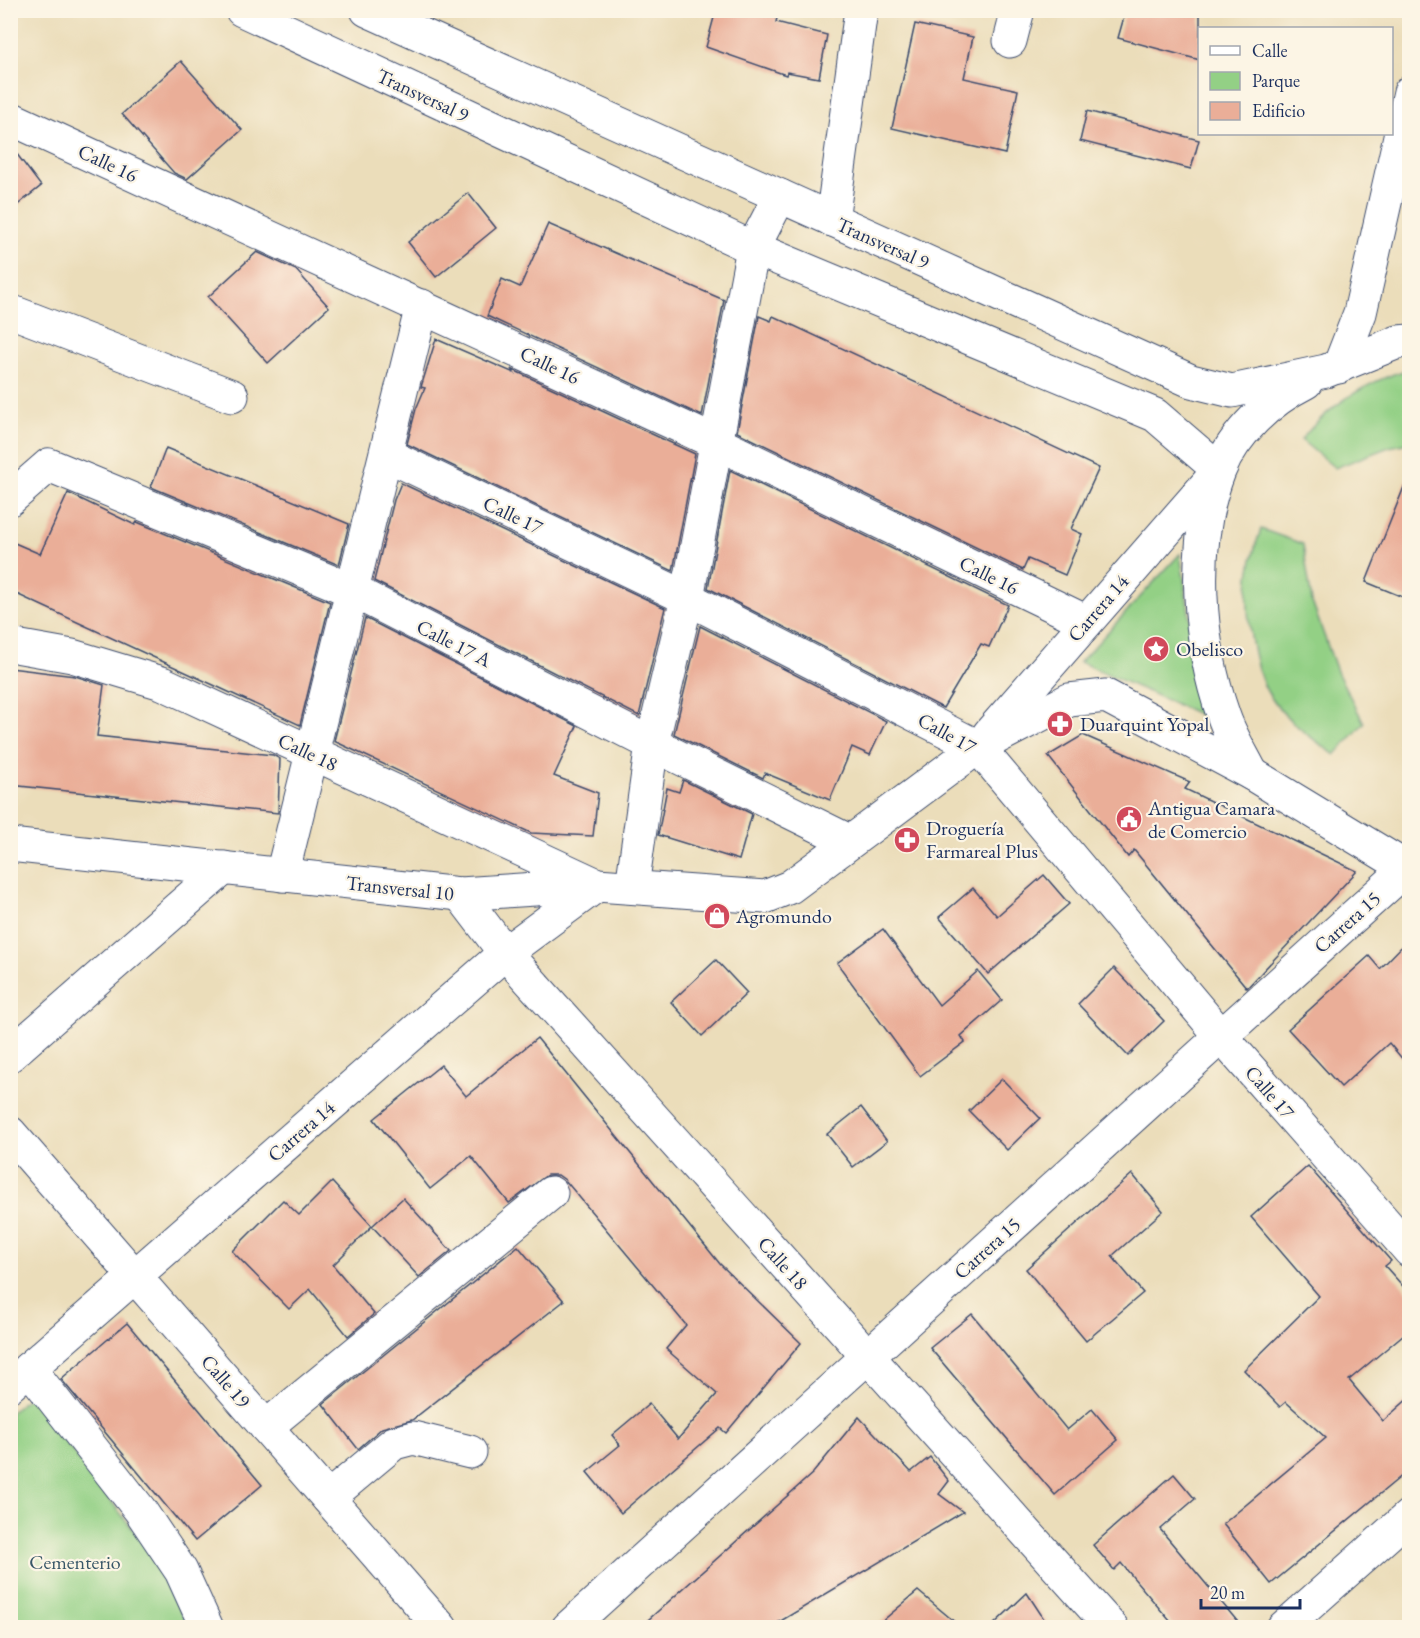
<svg xmlns="http://www.w3.org/2000/svg" width="1420" height="1638" font-family="'EB Garamond',serif">
  <style>
    .green { fill: #93d085; stroke: #578072; stroke-width: 1.5 }
    .building { fill: #eaae98 }
    .lines { fill: none; stroke-linecap: round; stroke-linejoin: round }
    .minor-casing { stroke: #3a496c; stroke-width: 35 }
    .minor { stroke: #fff; stroke-width: 33 }
    .labels { text-anchor: middle; dominant-baseline: central; stroke-width: 4.5; stroke-linejoin: round; paint-order: stroke }
    .street-label { font-size: 20px; fill: #1b2f5e; stroke: #fcf5e5 }
    .poi-label { font-size: 20px; fill: #1b2f5e; stroke: #fcf5e5; text-anchor: start }
    .park-label { font-size: 20px; fill: #395768; stroke: #fcf5e5 }
  </style>
  <rect width="100%" height="100%" fill="#fcf5e5"/>
  <filter id="ink" filterUnits="userSpaceOnUse"><feTurbulence type="fractalNoise" baseFrequency=".0167" numOctaves="2"/><feDisplacementMap in="SourceGraphic" scale="12" xChannelSelector="R" yChannelSelector="G"/><feConvolveMatrix kernelMatrix="1 2 1 2 8 2 1 2 1" color-interpolation-filters="sRGB"/></filter>
  <filter id="wash" filterUnits="userSpaceOnUse"><feTurbulence type="fractalNoise" baseFrequency=".008" numOctaves="4" result="noise"/><feDisplacementMap in="SourceGraphic" scale="24" xChannelSelector="R" yChannelSelector="G"/><feGaussianBlur stdDeviation="1.35" result="paint"/><feColorMatrix in="noise" values="0 0 0 0 0 0 0 0 0 0 0 0 0 0 0 0 0 1.4 0 .05"/><feComposite in="paint" operator="in"/></filter>
  <g filter="url(#wash)">
    <rect width="100%" height="100%" fill="#ebddba"/>
    <g class="green">
      <path d="M1409,369V443L1389,447L1335,468L1301,440C1329,405 1366,382 1409,369Z"/>
      <path d="M1261,529L1303,544L1312,602L1338,674L1364,723L1335,755C1312,738 1286,721 1270,696C1254,673 1246,616 1248,588C1249,567 1254,548 1261,529Z"/>
      <path d="M1180,554L1205,717L1080,662Z"/>
      <path d="M30,1396L152,1554L189,1627H11L10,1413Z"/>
    </g>
    <g id="blocks">
      <g class="building">
        <path d="M716,10H779L776,22L827,35L819,78L787,72L786,75L706,47Z"/>
        <path d="M1126,10H1200V60L1118,38Z"/>
        <path d="M915,24L973,37L964,78L1018,90L1005,154L892,128Z"/>
        <path d="M181,61L242,130L187,179L174,173L122,114Z"/>
        <path d="M1087,111L1199,140L1191,169L1080,141Z"/>
        <path d="M10,145L41,186L10,211Z"/>
        <path d="M468,193L496,228L436,277L408,242Z"/>
        <path d="M548,224L724,300L702,416L487,316L502,279L520,287Z"/>
        <path d="M257,252L296,270L329,307L268,363L208,297Z"/>
        <path d="M759,316L771,321L773,316L1099,468L1071,529L1082,534L1065,575L1028,559L1023,570L737,432Z"/>
        <path d="M436,339L514,373L511,369L695,454L673,571L407,444L416,409L425,388L421,387Z"/>
        <path d="M166,448L349,524L339,565L151,487Z"/>
        <path d="M730,470L1008,605L989,647L981,644L943,708L708,588Z"/>
        <path d="M1408,477L1410,478V600L1366,582Z"/>
        <path d="M401,483L665,608L639,716L374,581L394,500Z"/>
        <path d="M68,493L135,525L137,522L330,602L300,725L10,591V541L40,554Z"/>
        <path d="M365,618L577,726L554,776L598,793L593,836L531,833L334,741Z"/>
        <path d="M700,626L886,721L870,755L852,747L830,800L765,773L763,778L674,734Z"/>
        <path d="M10,668L75,676L104,685L97,736L273,755L280,759L278,813L10,785Z"/>
        <path d="M1083,735L1190,782L1185,789L1357,871L1247,988L1134,850L1128,857L1048,756Z"/>
        <path d="M683,780L752,814L739,860L658,835L667,788L679,792Z"/>
        <path d="M1044,875L1069,904L988,974L939,917L973,888L997,916Z"/>
        <path d="M883,929L939,1005L978,971L1002,1000L961,1036L965,1042L920,1076L837,963Z"/>
        <path d="M1410,938V1068L1389,1043L1341,1087L1288,1029L1369,956L1380,969Z"/>
        <path d="M716,960L747,993L702,1036L671,1002Z"/>
        <path d="M1114,968L1164,1021L1128,1056L1078,1004Z"/>
        <path d="M537,1038L720,1264L801,1343L726,1433L720,1428L621,1513L587,1472L620,1445L612,1435L649,1404L678,1439L717,1394L666,1349L686,1325L565,1180L558,1175H547L509,1203L471,1156L430,1189L374,1119L441,1065L466,1096Z"/>
        <path d="M1002,1079L1040,1118L1007,1150L969,1111Z"/>
        <path d="M861,1107L887,1141L853,1167L827,1134Z"/>
        <path d="M1308,1166L1391,1261L1385,1266L1410,1294V1329L1349,1380L1383,1421L1410,1397V1469L1271,1584L1223,1524L1326,1438L1286,1402L1280,1407L1244,1370L1319,1296L1251,1217Z"/>
        <path d="M1132,1174L1163,1211L1112,1256L1143,1293L1086,1341L1026,1269Z"/>
        <path d="M332,1182L372,1226L333,1265L374,1314L348,1336L310,1289L289,1309L232,1251L283,1200L299,1215Z"/>
        <path d="M403,1198L451,1251L419,1277L372,1226Z"/>
        <path d="M518,1246L564,1301L412,1420L382,1428L358,1449L323,1404Z"/>
        <path d="M972,1314L1067,1430L1092,1409L1118,1440L1055,1495L930,1348Z"/>
        <path d="M127,1323L262,1485L195,1541L61,1379Z"/>
        <path d="M859,1417L911,1472L930,1457L949,1481L939,1494L963,1512L769,1628H639L813,1473Z"/>
        <path d="M1174,1474L1195,1499L1160,1529L1243,1628H1176L1121,1563L1114,1570L1093,1545Z"/>
        <path d="M918,1591L962,1628H874Z"/>
        <path d="M1027,1593L1050,1628H990Z"/>
      </g>
    </g>
  </g>
  <g filter="url(#ink)">
    <use href="#blocks" fill-opacity="0" stroke="#3a496c" stroke-width="1.5"/>
    <g class="lines">
      <defs>
        <g id="minor">
          <path d="M242,10L753,248L1155,415L1219,470"/>
          <path d="M367,10L1191,381L1232,391L1326,371L1398,342L1410,341"/>
          <path d="M1010,41L1018,10"/>
          <path d="M10,118L717,443L1085,621"/>
          <path d="M832,220L861,10"/>
          <path d="M10,311L232,396"/>
          <path d="M1339,367L1360,313L1410,92"/>
          <path d="M387,455L687,598L978,747L1221,1036L1410,1251"/>
          <path d="M10,499L49,465L353,591L652,744L849,841"/>
          <path d="M10,645L72,656L162,683L593,883"/>
          <path d="M989,734L1215,475"/>
          <path d="M1252,774C1243,756 1231,737 1224,717C1198,644 1190,545 1219,471C1234,433 1270,400 1306,382"/>
          <path d="M10,845L460,894L597,885L765,897L790,887L978,747L1069,700L1106,696L1252,774L1410,870"/>
          <path d="M282,875L422,306"/>
          <path d="M632,887L652,744L687,598L753,248L780,196"/>
          <path d="M460,894L505,953L1112,1628"/>
          <path d="M10,1055L224,868"/>
          <path d="M10,1133L441,1628"/>
          <path d="M29,1368L140,1510L181,1571L207,1628"/>
          <path d="M10,1385L505,953L597,885"/>
          <path d="M266,1427L551,1193"/>
          <path d="M328,1498L394,1443L413,1438L470,1452"/>
          <path d="M568,1628L1406,869"/>
          <path d="M1283,1628L1410,1515"/>
        </g>
      </defs>
      <use href="#minor" class="minor-casing"/>
      <use href="#minor" class="minor"/>
    </g>
  </g>
  <defs>
    <symbol id="sight-disc" viewBox="-11 -11 22 22"><circle r="9.5" fill="#d1495b" stroke="#fcf5e5"/><path d="M0-6L1.8-2.2L6-1.7L2.9 1.2L3.7 5.4L0 3.3L-3.7 5.4L-2.9 1.2L-6-1.7L-1.8-2.2Z" fill="#fff"/></symbol>
    <symbol id="pharmacy-disc" viewBox="-11 -11 22 22"><circle r="9.5" fill="#d1495b" stroke="#fcf5e5"/><path d="M-2-6h4v4h4v4h-4v4h-4v-4h-4v-4h4Z" fill="#fff"/></symbol>
    <symbol id="civic-disc" viewBox="-11 -11 22 22"><circle r="9.5" fill="#d1495b" stroke="#fcf5e5"/><path d="M-.6-6.5H3V-4.5H.6V-3L4-1V1h2V6H-6V1h2V-1L-.6-3ZM-1.2 2.5V6h2.4V2.5Z" fill="#fff"/></symbol>
    <symbol id="shop-disc" viewBox="-11 -11 22 22"><circle r="9.5" fill="#d1495b" stroke="#fcf5e5"/><path d="M-5-2.5h2.3a2.7 3.5 0 0 1 5.4 0H5L5.5 6h-11ZM-1.5-2.5h3a1.5 2.3 0 0 0-3 0Z" fill="#fff"/></symbol>
  </defs>
  <g fill-rule="evenodd">
    <use href="#sight-disc" x="1141" y="634" width="30" height="30"/>
    <use href="#pharmacy-disc" x="1045" y="709" width="30" height="30"/>
    <use href="#civic-disc" x="1114" y="804" width="30" height="30"/>
    <use href="#pharmacy-disc" x="892" y="825" width="30" height="30"/>
    <use href="#shop-disc" x="702" y="901" width="30" height="30"/>
  </g>
  <g class="labels">
    <g class="street-label">
      <text transform="translate(423 95) rotate(25)">Transversal 9</text>
      <text transform="translate(108 163) rotate(25)">Calle 16</text>
      <text transform="translate(883 243) rotate(24)">Transversal 9</text>
      <text transform="translate(550 365) rotate(25)">Calle 16</text>
      <text transform="translate(513 515) rotate(25)">Calle 17</text>
      <text transform="translate(989 575) rotate(26)">Calle 16</text>
      <text transform="translate(1098 608) rotate(-49)">Carrera 14</text>
      <text transform="translate(454 643) rotate(27)">Calle 17 A</text>
      <text transform="translate(947 733) rotate(29)">Calle 17</text>
      <text transform="translate(308 752) rotate(25)">Calle 18</text>
      <text transform="translate(400 888) rotate(6)">Transversal 10</text>
      <text transform="translate(1347 922) rotate(-42)">Carrera 15</text>
      <text transform="translate(1270 1092) rotate(49)">Calle 17</text>
      <text transform="translate(301 1131) rotate(-41)">Carrera 14</text>
      <text transform="translate(987 1248) rotate(-42)">Carrera 15</text>
      <text transform="translate(783 1263) rotate(48)">Calle 18</text>
      <text transform="translate(226 1381) rotate(49)">Calle 19</text>
    </g>
    <g class="poi-label">
      <text x="1176" y="649">Obelisco</text>
      <text x="1080" y="724">Duarquint Yopal</text>
      <text x="1148" y="808">Antigua Camara<tspan x="1148" dy="23">de Comercio</tspan></text>
      <text x="926" y="828">Droguería<tspan x="926" dy="23">Farmareal Plus</tspan></text>
      <text x="736" y="916">Agromundo</text>
    </g>
    <g class="park-label">
      <text x="75" y="1562">Cementerio</text>
    </g>
  </g>
  <rect width="1420" height="1638" fill="none" stroke="#fcf5e5" stroke-width="36"/>
  <rect x="1198" y="27" width="195" height="108" fill="#fcf5e5" stroke="#a2a6af" stroke-width="1.5"/>
  <rect x="1210" y="46" width="30" height="9" fill="#ffffff" stroke="#a2a6af" stroke-width="1.5"/>
  <text x="1252" y="57" font-size="18" fill="#1b2f5e">Calle</text>
  <rect x="1210" y="72" width="30" height="18" fill="#93d085" stroke="#a2a6af" stroke-width="1.5"/>
  <text x="1252" y="87" font-size="18" fill="#1b2f5e">Parque</text>
  <rect x="1210" y="102" width="30" height="18" fill="#eaae98" stroke="#a2a6af" stroke-width="1.5"/>
  <text x="1252" y="117" font-size="18" fill="#1b2f5e">Edificio</text>
  <path d="M1201 1599v9h99v-9" fill="none" stroke="#1b2f5e" stroke-width="3"/>
  <text x="1210" y="1599" font-size="18" fill="#1b2f5e" stroke="#fcf5e5" stroke-width="4.5" paint-order="stroke">20 m</text>
</svg>
